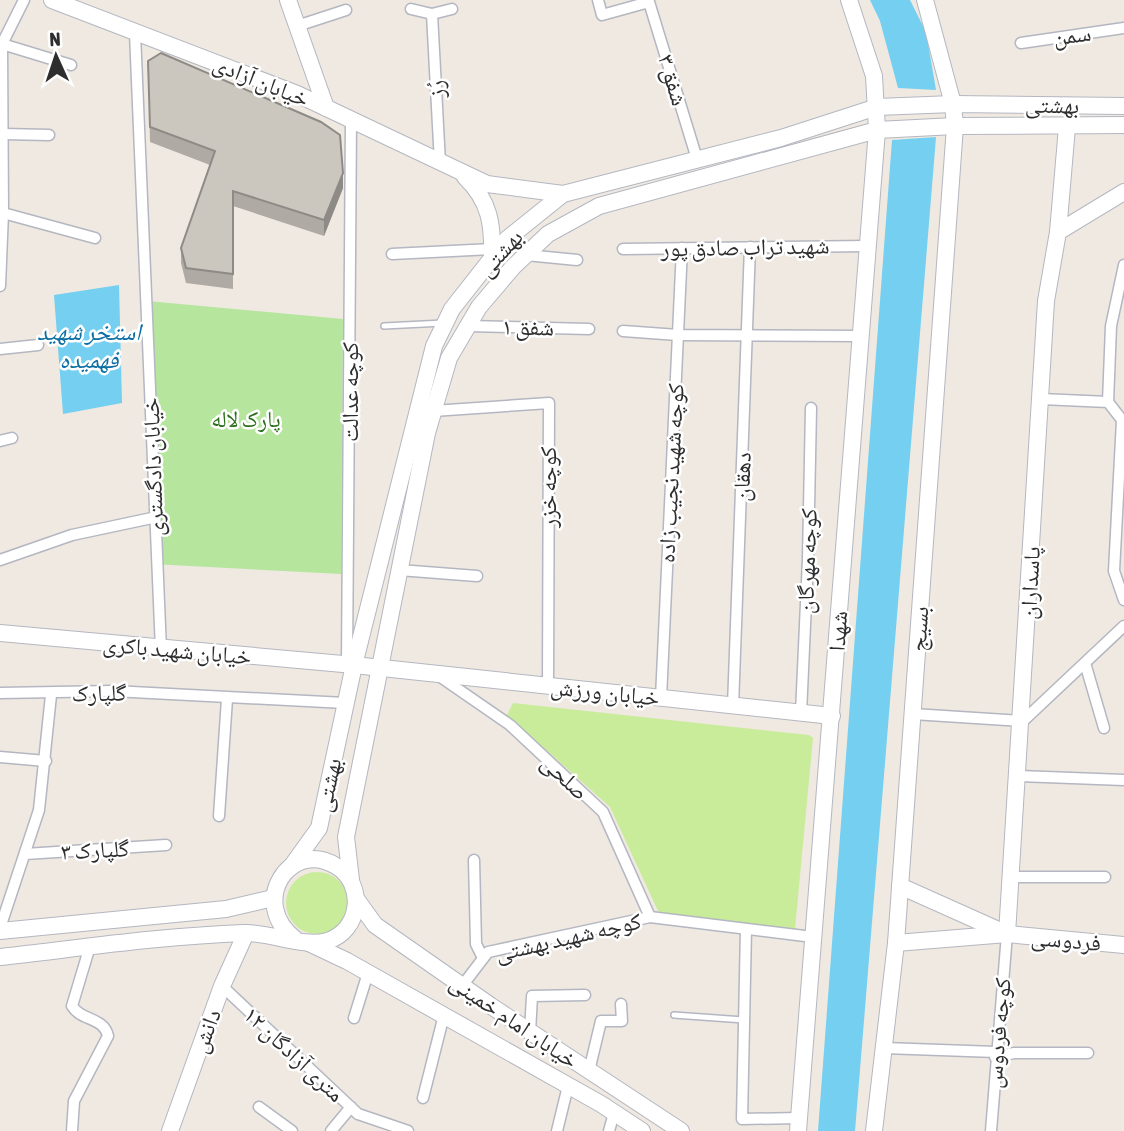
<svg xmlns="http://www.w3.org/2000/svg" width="1124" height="1131" font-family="'Asap Condensed','Noto Naskh Arabic',sans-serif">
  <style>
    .green { fill: #b6e59e }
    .pitch { fill: #c9ec9a }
    .water { fill: #75cff0 }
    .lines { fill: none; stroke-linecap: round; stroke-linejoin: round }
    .lane-casing { stroke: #b4b7c1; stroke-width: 8 }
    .street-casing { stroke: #b4b7c1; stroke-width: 13 }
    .secondary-casing { stroke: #b4b7c1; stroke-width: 18 }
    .lane { stroke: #fff; stroke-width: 5 }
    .street { stroke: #fff; stroke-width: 10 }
    .secondary { stroke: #fff; stroke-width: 16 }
    .wall { fill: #afaba4 }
    .shaded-wall { fill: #8e8b86 }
    .building { fill: #cbc7bf; stroke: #8e8b86; stroke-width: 2 }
    .labels { text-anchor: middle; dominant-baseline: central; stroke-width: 5; stroke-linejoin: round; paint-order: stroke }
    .street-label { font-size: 23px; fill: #2e2e2e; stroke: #fff }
    .park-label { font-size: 23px; fill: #2c6e1b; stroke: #fff }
    .water-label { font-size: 24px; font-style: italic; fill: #0d6fa3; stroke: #fff }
  </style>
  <rect width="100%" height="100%" fill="#efe9e1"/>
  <path class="green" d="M147,301L343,319L341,574L152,564Z"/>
  <g class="pitch">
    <path d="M513,703L809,735L813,738L795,929L669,918L658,911L610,807L507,715Z"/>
    <circle cx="317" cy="903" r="31"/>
  </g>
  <g class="water">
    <path d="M870,0H910L926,32L936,90L898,88L880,21Z"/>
    <path d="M936,137L855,1131H818L892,140Z"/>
    <path d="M119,285L122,403L63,414L54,295Z"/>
  </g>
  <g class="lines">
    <defs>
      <g id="lane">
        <path d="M384,326L443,323"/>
        <path d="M674,1015L744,1020"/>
      </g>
      <g id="street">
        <path d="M598,0L602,15L649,2L697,159"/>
        <path d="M411,9L432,14L452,9"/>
        <path d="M432,14L440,163"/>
        <path d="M297,26L346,10"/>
        <path d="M135,33L161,650"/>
        <path d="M1021,43L1124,28"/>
        <path d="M2,44L71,65"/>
        <path d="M3,134L49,135"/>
        <path d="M3,213L95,238"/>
        <path d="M623,249L868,246"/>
        <path d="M392,254L492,249"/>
        <path d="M526,255L577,260"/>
        <path d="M0,286L3,213L2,44L24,0"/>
        <path d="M467,326L589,329"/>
        <path d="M623,331L678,335L861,336"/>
        <path d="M0,349L38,345"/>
        <path d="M1041,399L1108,402L1122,420L1114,571L1124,600"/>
        <path d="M1108,402L1111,326L1124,265"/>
        <path d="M433,411L549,403L548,686"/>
        <path d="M0,441L12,438"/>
        <path d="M0,560L72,535L152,518"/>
        <path d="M399,570L477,576"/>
        <path d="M1085,663L1104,728"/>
        <path d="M347,664L351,120"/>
        <path d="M439,676L510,725L603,812L650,917"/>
        <path d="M0,693L113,691L345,703"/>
        <path d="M661,698L682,248"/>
        <path d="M733,706L750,247"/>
        <path d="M801,713L808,559L811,408"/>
        <path d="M913,714L1023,721L1124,626"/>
        <path d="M0,757L46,761"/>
        <path d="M1019,776L1124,780"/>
        <path d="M219,816L227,699"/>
        <path d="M25,854L166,845"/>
        <path d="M474,860L476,944L483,958"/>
        <path d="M1011,877H1105"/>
        <path d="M0,928L39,810L51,695"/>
        <path d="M746,929L742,1119L799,1118"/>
        <path d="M222,986L358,1114L408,1131"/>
        <path d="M462,986L488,952L650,917L813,937"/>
        <path d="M354,1018L368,973"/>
        <path d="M530,1032L532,996L585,995"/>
        <path d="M884,1048L996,1052"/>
        <path d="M995,1057L1014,1053H1088"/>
        <path d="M589,1071L601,1021H622L621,1004"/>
        <path d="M423,1098L444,1015"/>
        <path d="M259,1107L292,1131"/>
        <path d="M72,1131L74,1101L108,1036C104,1017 81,1021 72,1006L90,946"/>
        <path d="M331,1131L351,1107"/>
        <path d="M557,1131L568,1086"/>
        <path d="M609,1131L614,1113"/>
        <path d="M991,1131L1007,934"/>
      </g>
      <g id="secondary">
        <path d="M52,0L297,94L487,184L563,194"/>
        <path d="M288,0L326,108"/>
        <path d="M465,177C490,201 493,225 492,258"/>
        <path d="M1058,232L1067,127"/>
        <path d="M0,633L354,665L832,716"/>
        <path d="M291,867L319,828L354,665L434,346L452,309L507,239L563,194L781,138L877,107L953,104L1124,106"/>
        <path d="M351,880L346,837L427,433L449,358L479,307L513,267L548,234L599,206L877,130L955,126L1124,125"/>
        <path d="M900,886L1005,933"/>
        <path d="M357,900L375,925L491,1006L681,1131"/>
        <path d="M0,931L226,909L273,898"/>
        <path d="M1007,934L1046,301L1058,232L1124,192"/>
        <path d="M309,943L347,961L601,1104L642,1131"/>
        <path d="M896,943L1007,934L1124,945"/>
        <path d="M0,957C81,948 162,936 244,933C269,932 305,948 327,941C361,931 366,884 336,866C290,838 248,903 295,939"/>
        <path d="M170,1131L222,986L246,933"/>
        <path d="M798,1131L877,130L874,76L849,0"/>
        <path d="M874,1131L896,943L955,126L953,104L925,0"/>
      </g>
    </defs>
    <use href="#lane" class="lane-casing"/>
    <use href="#street" class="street-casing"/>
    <use href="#secondary" class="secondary-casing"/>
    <use href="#lane" class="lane"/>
    <use href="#street" class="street"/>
    <use href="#secondary" class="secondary"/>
  </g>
  <path class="wall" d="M148,61L343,188L324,236L233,206V289L186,283L181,263V248L210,165L150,142Z"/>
  <path class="shaded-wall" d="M343,173V188L324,236V220Z"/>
  <path class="building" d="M161,53L321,122L340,135L343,173L324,220L233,191V274L186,268L181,248L215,151L150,127L148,61Z"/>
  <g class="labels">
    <g class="street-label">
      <text transform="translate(1072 35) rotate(-8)">سمن</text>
      <text transform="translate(673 80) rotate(73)">شفق ۳</text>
      <text transform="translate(261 81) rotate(22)">خیابان آزادی</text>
      <text transform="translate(436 89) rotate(-93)">رُز</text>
      <text transform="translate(1052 105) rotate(1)">بهشتی</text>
      <text transform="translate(745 247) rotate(-1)">شهید تراب صادق پور</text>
      <text transform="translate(500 253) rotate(-48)">بهشتی</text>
      <text transform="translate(528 327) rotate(1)">شفق ۱</text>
      <text transform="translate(350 392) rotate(-90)">کوچه عدالت</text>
      <text transform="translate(153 467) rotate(-92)">خیابان دادگستری</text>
      <text transform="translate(671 473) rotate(-87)">کوچه شهید نجیب زاده</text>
      <text transform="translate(742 477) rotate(-88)">دهقان</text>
      <text transform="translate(548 487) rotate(-90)">کوچه خزر</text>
      <text transform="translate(807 561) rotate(-88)">کوچه مهرگان</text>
      <text transform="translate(1030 583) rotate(-87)">پاسداران</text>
      <text transform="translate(919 629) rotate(-86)">بسیج</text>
      <text transform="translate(838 631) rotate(-86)">شهدا</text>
      <text transform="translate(177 650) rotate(5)">خیابان شهید باکری</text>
      <text transform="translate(605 692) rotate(6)">خیابان ورزش</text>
      <text transform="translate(99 693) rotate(-1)">گلپارک</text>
      <text transform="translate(565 777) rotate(43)">صلحی</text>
      <text transform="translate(328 785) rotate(-78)">بهشتی</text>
      <text transform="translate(95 850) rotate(-3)">گلپارک ۳</text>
      <text transform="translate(568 937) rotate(-13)">کوچه شهید بهشتی</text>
      <text transform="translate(1066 940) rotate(5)">فردوسی</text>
      <text transform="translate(514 1021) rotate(34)">خیابان امام خمینی</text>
      <text transform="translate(206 1031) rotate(-70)">دانش</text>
      <text transform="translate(998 1033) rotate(-85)">کوچه فردوس</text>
      <text transform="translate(294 1054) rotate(43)">۱۲ متری آزادگان</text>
    </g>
    <g class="park-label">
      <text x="246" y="419">پارک لاله</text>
    </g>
    <g class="water-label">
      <text x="89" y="331">استخر شهید<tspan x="89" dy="28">فهمیده</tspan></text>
    </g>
  </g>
  <g transform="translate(56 56) rotate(357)" stroke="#ffffff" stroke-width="5" paint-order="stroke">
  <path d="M0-5L12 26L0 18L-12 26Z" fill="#2e2e2e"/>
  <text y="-10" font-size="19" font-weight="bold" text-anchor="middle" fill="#2e2e2e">N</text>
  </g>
</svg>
